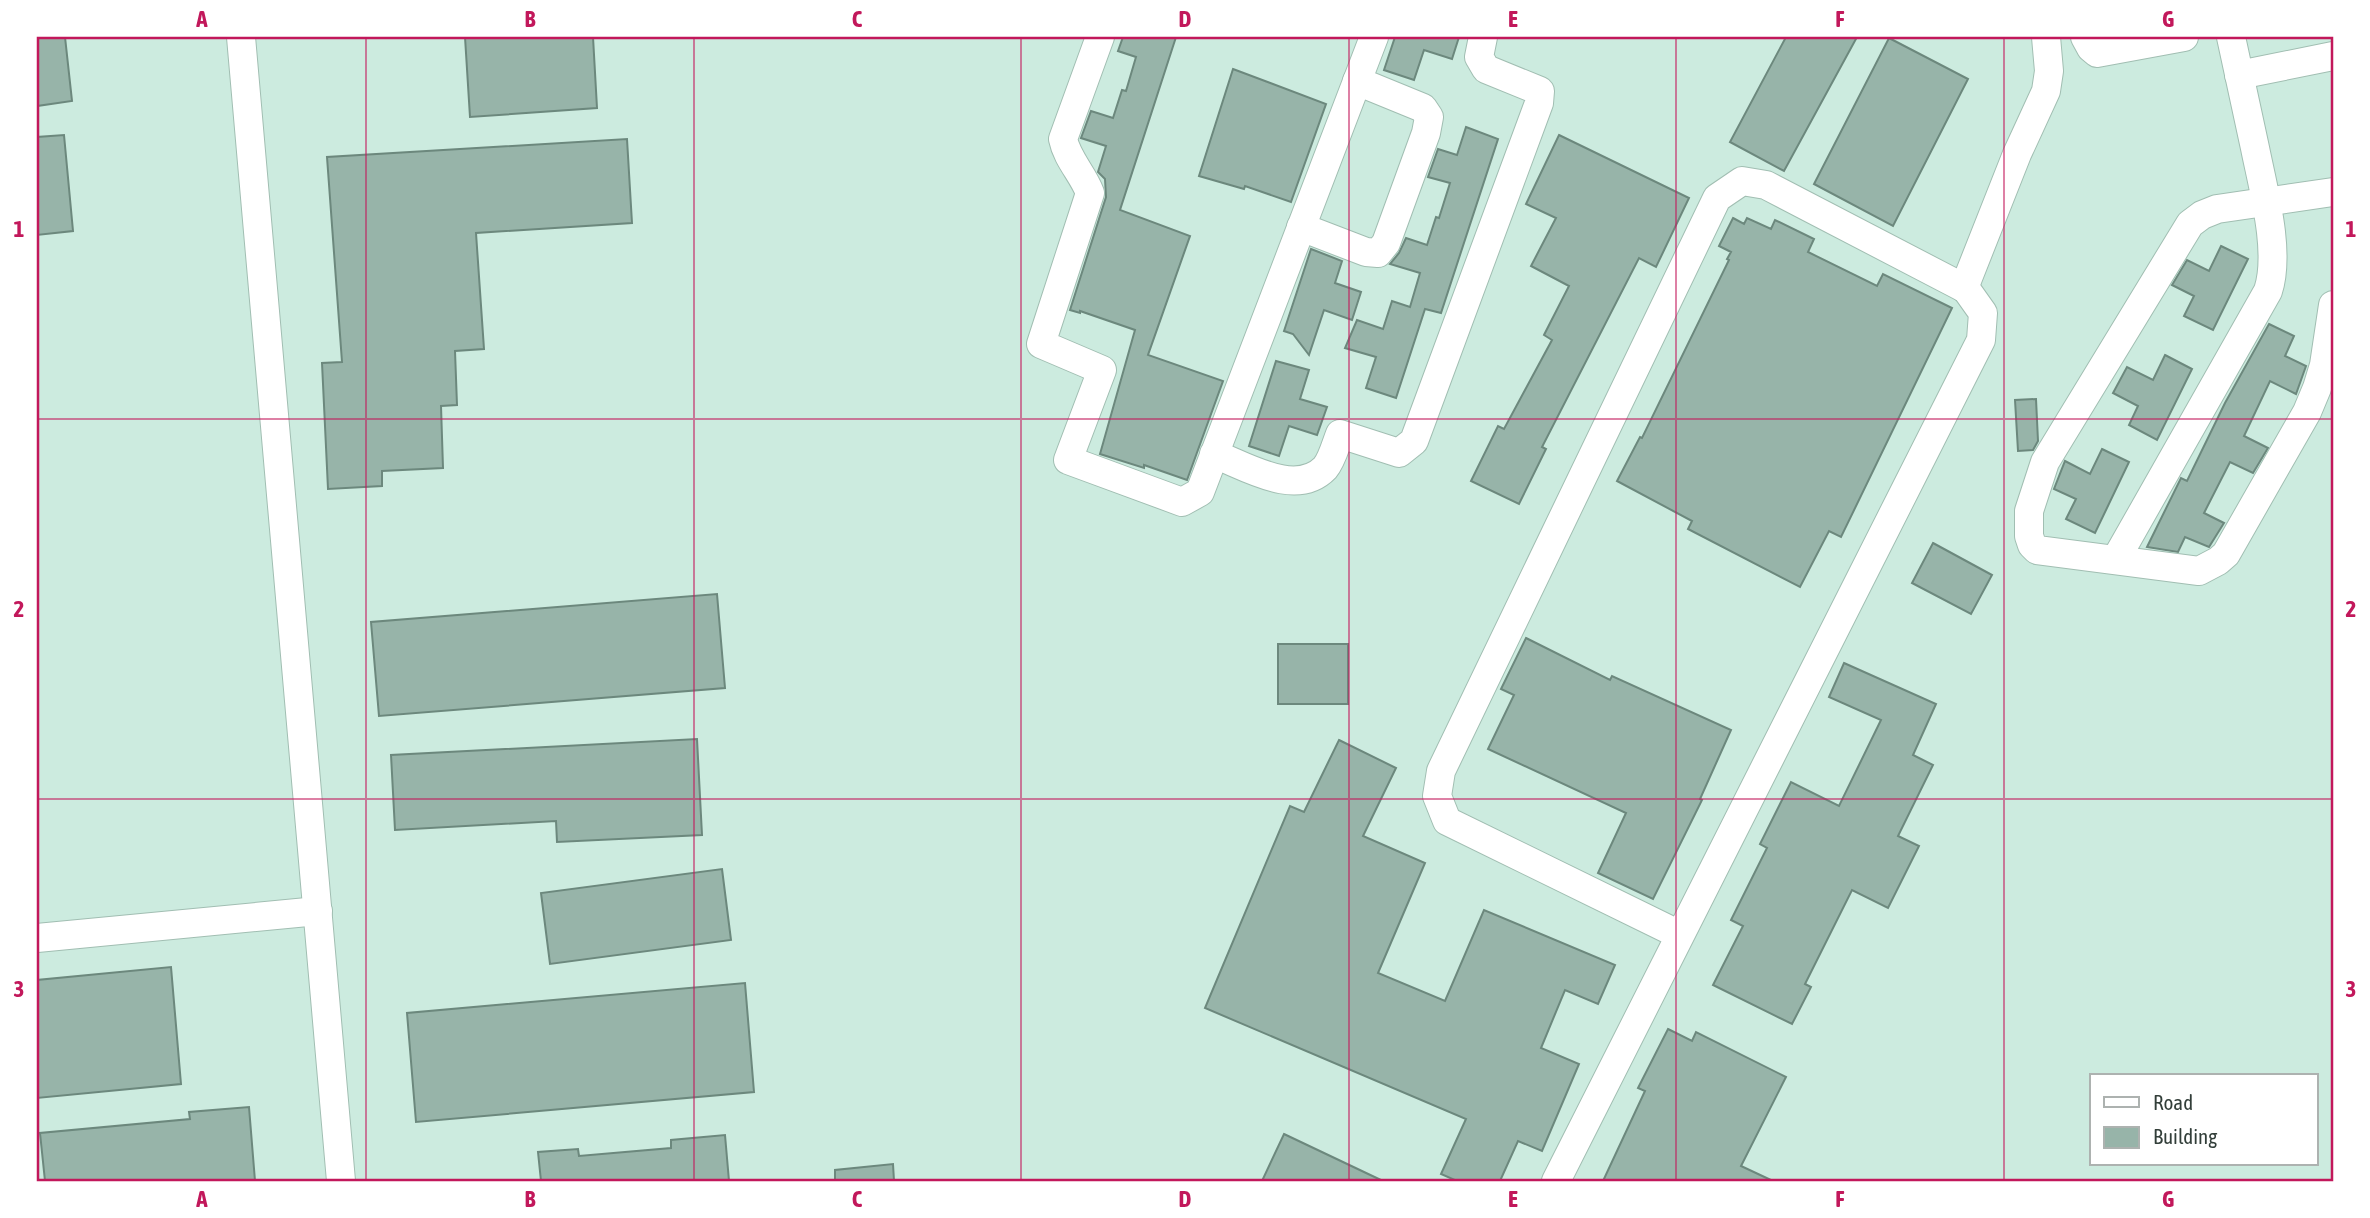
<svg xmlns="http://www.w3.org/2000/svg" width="2370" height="1218" font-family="'Asap Condensed',sans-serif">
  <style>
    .building { fill: #97b4a9; stroke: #6c887d; stroke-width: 2 }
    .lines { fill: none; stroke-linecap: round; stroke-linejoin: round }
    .minor-casing { stroke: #a1beb2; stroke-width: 30 }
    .minor { stroke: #fff; stroke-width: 28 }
    .grid { fill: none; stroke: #c2185b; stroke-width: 2; stroke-opacity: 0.55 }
    .neatline { fill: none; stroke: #c2185b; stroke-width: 2.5 }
    .grid-label { font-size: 23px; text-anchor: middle; font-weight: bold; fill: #c2185b }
  </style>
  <rect width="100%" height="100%" fill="#ccebdf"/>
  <g class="building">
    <path d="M37,37H65L72,101L37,106Z"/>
    <path d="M465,37H593L597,108L470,117Z"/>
    <path d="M1123,37H1176L1120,210L1190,236L1148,355L1223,381L1187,480L1144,465V468L1100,454L1135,330L1080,311V313L1070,310L1106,197L1105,179L1098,172L1106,146L1081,138L1091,111L1113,118L1122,90L1126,91L1136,57L1118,51Z"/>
    <path d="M1395,37H1459L1452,59L1424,50L1414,80L1384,70Z"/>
    <path d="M1786,37H1857L1784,171L1730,142Z"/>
    <path d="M1889,38L1968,79L1893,226L1814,184Z"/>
    <path d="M1233,69L1326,104L1291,202L1245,186L1244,189L1199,176Z"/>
    <path d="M1466,127L1498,139L1441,313L1425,309L1396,398L1366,388L1376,357L1345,348L1357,320L1383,329L1392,301L1410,307L1420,273L1390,264L1399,253L1406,238L1427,245L1436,217L1439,218L1450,183L1428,177L1438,149L1457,155Z"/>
    <path d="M64,135L73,231L37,235V137Z"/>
    <path d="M1559,135L1689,198L1656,267L1639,258L1542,447L1546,449L1519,504L1471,481L1498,426L1504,429L1552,340L1544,335L1569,286L1531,266L1556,218L1526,204Z"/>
    <path d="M627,139L632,223L476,233L484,349L455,351L457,405L441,406L443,468L382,471V486L328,489L322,363L342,362L327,157Z"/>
    <path d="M1733,218L1744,224L1747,218L1771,229L1775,220L1814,239L1808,252L1877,286L1883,274L1952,308L1841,537L1829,531L1800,587L1688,529L1692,521L1617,481L1640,437L1642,438L1729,260L1727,259L1731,252L1719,246Z"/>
    <path d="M2221,246L2248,259L2213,330L2184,316L2194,296L2172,285L2187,260L2209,271Z"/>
    <path d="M1311,249L1342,261L1335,283L1361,292L1352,320L1324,310L1309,355L1293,334L1284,331Z"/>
    <path d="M2269,324L2294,336L2285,356L2306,366L2296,394L2270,381L2244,436L2268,448L2253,473L2230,462L2204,513L2224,523L2209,547L2185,537L2178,552L2147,547L2181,478L2187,481L2225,403Z"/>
    <path d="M2165,355L2192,369L2157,440L2129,425L2138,406L2113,393L2127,367L2153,380Z"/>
    <path d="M1276,361L1309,370L1300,399L1327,407L1317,435L1289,426L1279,456L1249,446Z"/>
    <path d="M2036,399L2038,441L2033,450L2018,451L2015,400Z"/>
    <path d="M2102,449L2129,462L2095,533L2066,519L2076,499L2054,489L2065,461L2090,474Z"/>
    <path d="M1933,543L1992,575L1971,614L1912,583Z"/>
    <path d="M717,594L725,688L379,716L371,622Z"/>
    <path d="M1526,638L1610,680L1612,676L1731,730L1700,799L1702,800L1653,899L1598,873L1626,813L1488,749L1514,695L1501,689Z"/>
    <rect x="1278" y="644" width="70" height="60"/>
    <path d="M1844,663L1936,704L1913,755L1933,765L1898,836L1919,846L1888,908L1852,890L1805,984L1811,987L1792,1024L1713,985L1743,926L1731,920L1767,848L1760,844L1791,782L1839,806L1881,720L1829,697Z"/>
    <path d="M697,739L702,835L557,842L556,821L395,830L391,755Z"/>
    <path d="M1339,740L1396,768L1363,836L1425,863L1378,973L1445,1001L1484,910L1615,965L1598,1004L1565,990L1541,1048L1579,1064L1542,1151L1518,1141L1500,1181H1457L1441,1174L1466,1119L1205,1008L1290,806L1304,812Z"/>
    <path d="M722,869L731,940L550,964L541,893Z"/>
    <path d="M171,967L181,1084L37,1098V980Z"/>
    <path d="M745,983L754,1092L416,1122L407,1013Z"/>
    <path d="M1668,1029L1692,1041L1696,1032L1786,1077L1741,1166L1773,1181H1603L1645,1091L1638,1088Z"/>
    <path d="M249,1107L255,1181H45L40,1133L190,1119L189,1112Z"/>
    <path d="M1284,1134L1383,1181H1262Z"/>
    <path d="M725,1135L729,1181H541L538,1152L578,1149L579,1156L671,1148V1140Z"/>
    <path d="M893,1164L894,1181H835V1170Z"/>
  </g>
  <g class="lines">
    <defs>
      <g id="minor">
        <path d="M241,37L341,1181"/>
        <path d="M1100,37L1063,139C1067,159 1083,174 1090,193L1041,344L1102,370L1068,460L1182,502L1200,492L1374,37"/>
        <path d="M2085,37L2091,48L2097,53L2184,37"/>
        <path d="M2239,75L2333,56"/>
        <path d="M2333,192L2217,209L2202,215L2190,224L2045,462L2029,511V536L2032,545L2037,550L2199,571L2218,561L2226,554L2307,412L2317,388L2324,365L2333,305"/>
        <path d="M1301,227L1366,252L1378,253L1386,243L1426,133L1429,117L1423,108L1357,81"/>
        <path d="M1964,288L2017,154L2046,91L2049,71L2046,37"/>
        <path d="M1214,454C1246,466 1296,498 1325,468C1332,460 1336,444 1340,434L1399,453L1414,441L1539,103L1540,91L1486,69L1479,57L1483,37"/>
        <path d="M2116,559L2268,291C2281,252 2263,188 2255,148C2247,111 2239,74 2231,37"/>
        <path d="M37,938L318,911"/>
        <path d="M1556,1181L1981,340L1983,313L1966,289L1766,185L1742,181L1717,198L1441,771L1437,796L1447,821L1680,935"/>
      </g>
    </defs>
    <use href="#minor" class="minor-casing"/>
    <use href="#minor" class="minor"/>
  </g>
  <path class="grid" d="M366,37V1181M694,37V1181M1021,37V1181M1349,37V1181M1676,37V1181M2004,37V1181M37,419H2333M37,799H2333"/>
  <rect width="2370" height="1218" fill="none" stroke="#ffffff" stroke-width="77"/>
  <rect x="2090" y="1074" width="228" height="91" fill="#ffffff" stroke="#adb2b0" stroke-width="2"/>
  <rect x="2104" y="1097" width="35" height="10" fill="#ffffff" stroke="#adb2b0" stroke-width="2"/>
  <text x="2153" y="1110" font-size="21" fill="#323e39">Road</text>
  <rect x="2104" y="1127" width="35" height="21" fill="#97b4a9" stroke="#adb2b0" stroke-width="2"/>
  <text x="2153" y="1144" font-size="21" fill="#323e39">Building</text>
  <rect x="38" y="38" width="2294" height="1142" class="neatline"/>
  <g class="grid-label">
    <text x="202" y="27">A</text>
    <text x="530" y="27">B</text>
    <text x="857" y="27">C</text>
    <text x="1185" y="27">D</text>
    <text x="1513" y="27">E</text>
    <text x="1840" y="27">F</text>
    <text x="2168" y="27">G</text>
    <text x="19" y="237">1</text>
    <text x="2351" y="237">1</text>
    <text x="19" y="617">2</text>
    <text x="2351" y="617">2</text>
    <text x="19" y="997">3</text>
    <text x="2351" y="997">3</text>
    <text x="202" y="1207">A</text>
    <text x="530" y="1207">B</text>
    <text x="857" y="1207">C</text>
    <text x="1185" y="1207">D</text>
    <text x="1513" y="1207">E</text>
    <text x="1840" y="1207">F</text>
    <text x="2168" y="1207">G</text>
  </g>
</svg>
